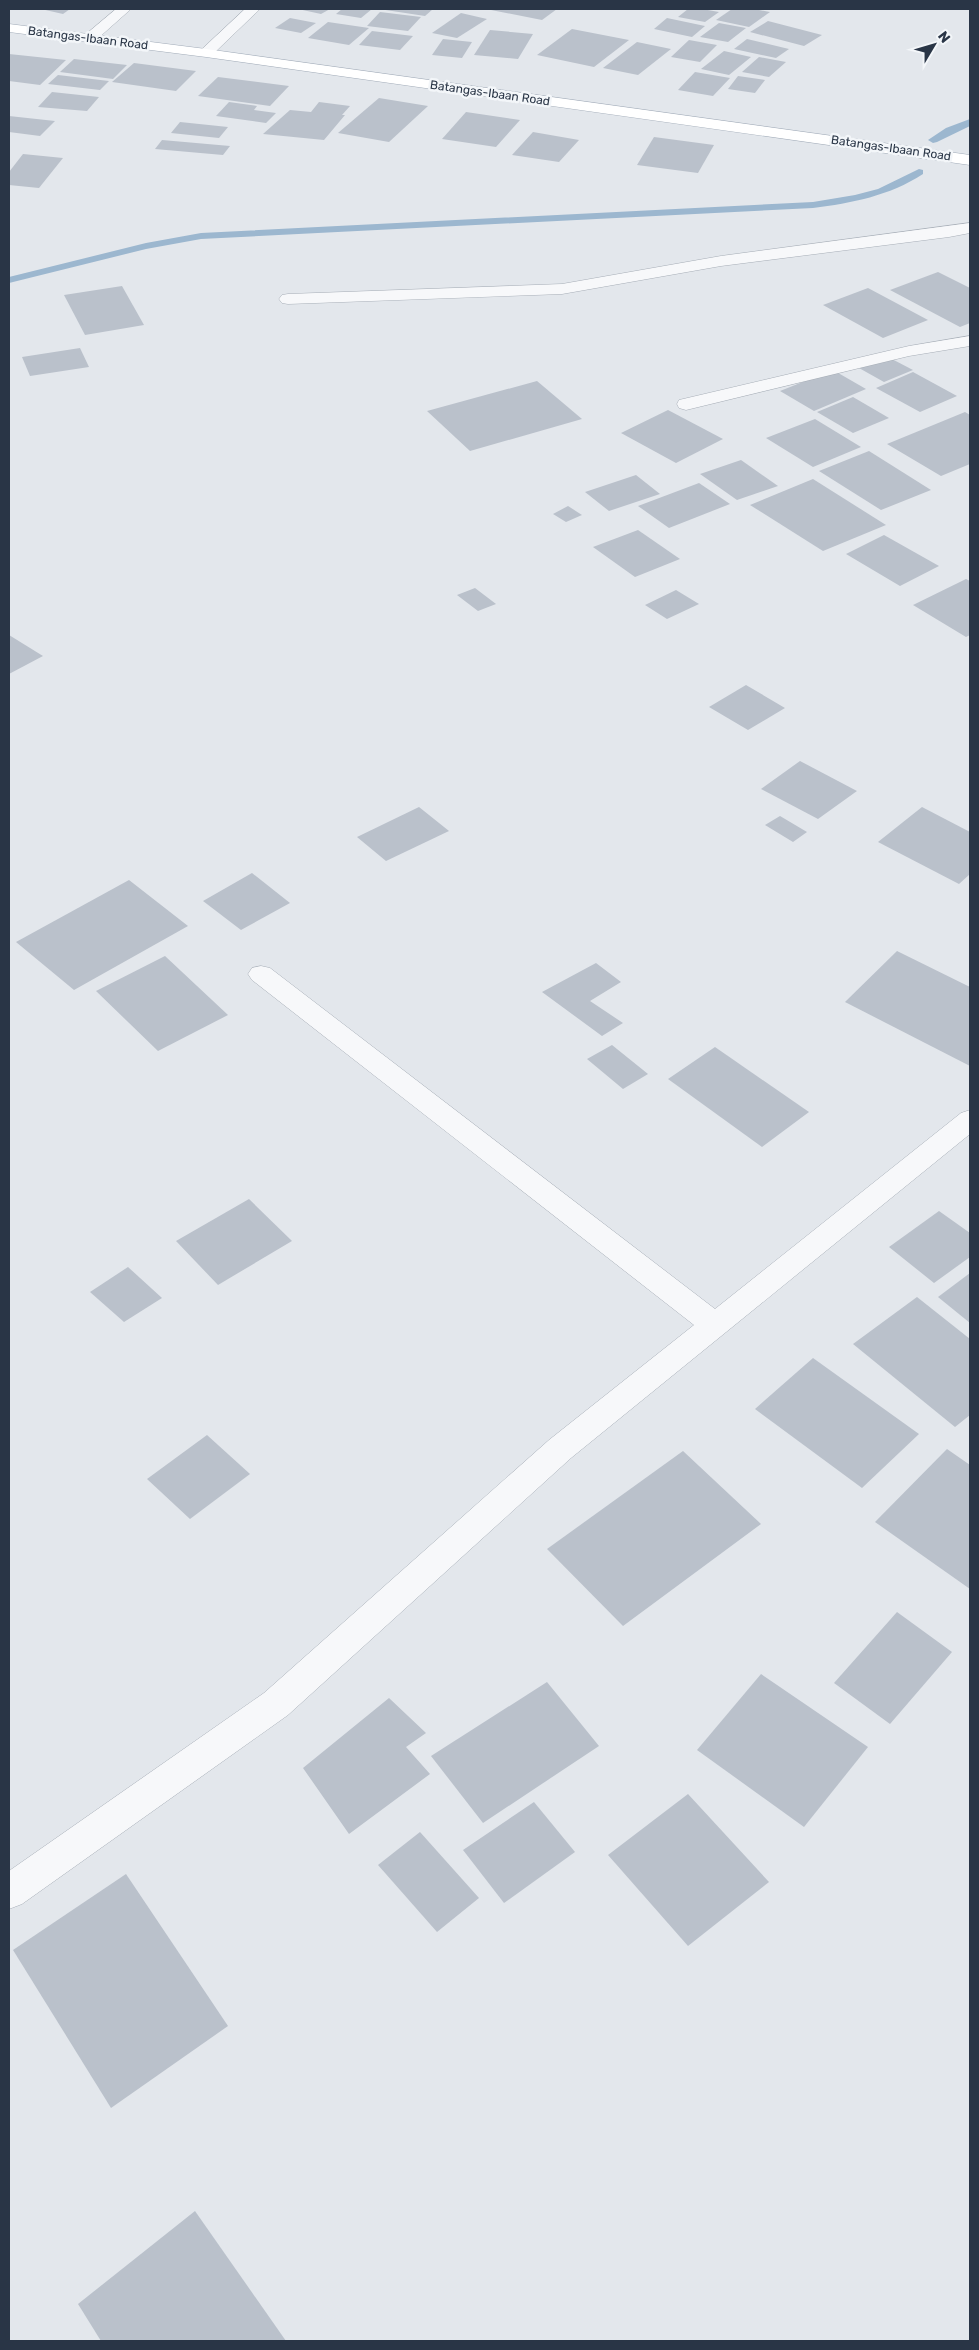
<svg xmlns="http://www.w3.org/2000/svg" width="979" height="2350" font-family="Rubik,sans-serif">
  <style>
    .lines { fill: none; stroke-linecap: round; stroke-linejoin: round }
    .stream { fill: #9cb7cf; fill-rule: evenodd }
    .building { fill: #bac1cb }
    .minor-casing { stroke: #a7aeb7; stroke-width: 1 }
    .primary-casing { stroke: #a2acb9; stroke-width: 1 }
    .minor { fill: #f7f8fa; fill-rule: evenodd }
    .primary { fill: #fff; fill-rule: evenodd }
    .labels { text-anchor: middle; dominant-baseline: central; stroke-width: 5; stroke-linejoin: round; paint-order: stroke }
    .far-street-label { font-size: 12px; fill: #293546; stroke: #f3f6f9 }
  </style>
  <rect width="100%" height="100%" fill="#e3e7ec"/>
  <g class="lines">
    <g class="stream">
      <path d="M970,119V126L937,142L933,143L928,140L946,128Z"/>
      <path d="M919,169L923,170V174C889,196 852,203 813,208L201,239L146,249L9,283V277L146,243L201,233L813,202L855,195L878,189Z"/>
    </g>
  </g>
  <g class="building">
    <path d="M41,9H70L63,14Z"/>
    <path d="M298,9H330L321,14Z"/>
    <path d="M342,9H372L361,18L336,14Z"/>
    <path d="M379,9H433L425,16Z"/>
    <path d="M486,9H557L542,20Z"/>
    <path d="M688,9H702L719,12L705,22L678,17Z"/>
    <path d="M732,9H754L770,12L749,27L716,20Z"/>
    <path d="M380,12L421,17L408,31L367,26Z"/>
    <path d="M461,13L487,19L457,38L432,33Z"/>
    <path d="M290,18L316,23L301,33L275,28Z"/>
    <path d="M667,18L705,26L692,37L654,29Z"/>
    <path d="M768,21L822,35L804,46L750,32Z"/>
    <path d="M328,22L369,28L349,45L308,38Z"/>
    <path d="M719,23L746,28L728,42L700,37Z"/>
    <path d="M572,29L629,40L594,67L537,55Z"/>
    <path d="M490,30L533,34L518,59L474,55Z"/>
    <path d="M372,31L413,36L400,50L359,45Z"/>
    <path d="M443,39L472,42L462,58L432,55Z"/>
    <path d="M747,39L789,49L776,58L734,49Z"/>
    <path d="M689,40L717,45L700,62L671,57Z"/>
    <path d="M637,42L671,49L638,75L603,68Z"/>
    <path d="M724,51L751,57L729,75L701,69Z"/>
    <path d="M9,54L66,60L40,85L9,81Z"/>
    <path d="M759,57L786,62L769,77L742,72Z"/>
    <path d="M74,59L127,65L113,79L60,72Z"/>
    <path d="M134,63L196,71L176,91L112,82Z"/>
    <path d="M695,72L730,78L713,96L678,90Z"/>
    <path d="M58,75L109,81L100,90L48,84Z"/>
    <path d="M738,76L765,80L755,93L728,89Z"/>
    <path d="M218,77L289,86L270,106L198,96Z"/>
    <path d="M52,92L99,97L87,111L38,107Z"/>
    <path d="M379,98L428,106L389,142L338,133Z"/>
    <path d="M229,102L257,106L254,110L276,113L266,123L216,116Z"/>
    <path d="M319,102L350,106L342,115H345L324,140L263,134L290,110L311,112Z"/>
    <path d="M466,112L520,120L496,147L442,139Z"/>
    <path d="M9,116L55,121L40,136L9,132Z"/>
    <path d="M180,122L228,127L219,138L171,133Z"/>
    <path d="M533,132L579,140L559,162L512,155Z"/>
    <path d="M654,137L714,145L698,173L637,165Z"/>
    <path d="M162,140L230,146L223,155L155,149Z"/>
    <path d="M23,154L63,158L39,188L9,185V172Z"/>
    <path d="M938,272L970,288V323L960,327L890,290Z"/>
    <path d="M122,286L144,325L85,335L64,295Z"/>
    <path d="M868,288L928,320L883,338L823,305Z"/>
    <path d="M80,348L89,367L30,376L22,357Z"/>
    <path d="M888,357L913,370L884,382L859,368Z"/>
    <path d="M833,370L866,389L814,411L780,391Z"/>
    <path d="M913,372L957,396L920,412L876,388Z"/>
    <path d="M537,381L582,419L470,451L427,411Z"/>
    <path d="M853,397L889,418L853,433L817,412Z"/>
    <path d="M668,410L723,439L676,463L621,433Z"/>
    <path d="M965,412L970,415V464L941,476L887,444Z"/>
    <path d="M815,419L861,447L813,467L766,438Z"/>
    <path d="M869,451L931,490L881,510L819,471Z"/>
    <path d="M741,460L778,486L737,500L700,474Z"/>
    <path d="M636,475L660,494L609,511L585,492Z"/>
    <path d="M813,479L886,525L823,551L750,505Z"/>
    <path d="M699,483L730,504L669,528L638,506Z"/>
    <path d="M568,506L582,515L566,522L553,514Z"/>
    <path d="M638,530L680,559L635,577L593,547Z"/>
    <path d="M884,535L939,566L900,586L846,554Z"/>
    <path d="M966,579L970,581V635L966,637L913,605Z"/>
    <path d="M475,588L496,604L478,611L457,595Z"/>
    <path d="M676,590L699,604L667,619L645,605Z"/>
    <path d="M9,635L43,656L9,674Z"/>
    <path d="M746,685L785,708L748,730L709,707Z"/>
    <path d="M800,761L857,791L818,819L761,789Z"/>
    <path d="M419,807L449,831L386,861L357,837Z"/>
    <path d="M922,807L970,832V874L959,884L878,842Z"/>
    <path d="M780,816L807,832L793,842L765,825Z"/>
    <path d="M252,873L290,903L241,930L203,901Z"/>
    <path d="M129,880L188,926L74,990L16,942Z"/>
    <path d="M897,951L970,987V1066L845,1002Z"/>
    <path d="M165,956L228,1015L158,1051L96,991Z"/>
    <path d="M596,963L621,982L590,1001L623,1023L602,1036L542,992Z"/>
    <path d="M612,1045L648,1074L623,1089L587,1059Z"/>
    <path d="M715,1047L809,1112L762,1147L668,1079Z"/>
    <path d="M249,1199L292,1241L218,1285L176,1241Z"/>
    <path d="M939,1211L970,1233V1257L934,1283L889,1247Z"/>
    <path d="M128,1267L162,1298L124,1322L90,1292Z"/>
    <path d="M970,1273V1323L938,1297Z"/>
    <path d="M917,1297L970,1339V1415L955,1427L853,1344Z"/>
    <path d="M813,1358L919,1434L862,1488L755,1409Z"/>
    <path d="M207,1435L250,1474L190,1519L147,1479Z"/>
    <path d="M947,1449L970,1465V1589L875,1522Z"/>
    <path d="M683,1451L761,1524L623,1626L547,1549Z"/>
    <path d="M897,1612L952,1652L890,1724L834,1683Z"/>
    <path d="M761,1674L868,1747L804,1827L697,1750Z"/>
    <path d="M547,1682L599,1746L483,1823L431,1756Z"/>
    <path d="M389,1698L426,1733L406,1747L430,1774L349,1834L303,1768Z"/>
    <path d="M688,1794L769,1882L688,1946L608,1855Z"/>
    <path d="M534,1802L575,1852L504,1903L463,1850Z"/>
    <path d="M420,1832L479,1898L437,1932L378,1865Z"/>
    <path d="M126,1874L228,2026L111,2108L13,1950Z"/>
    <path d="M195,2211L286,2341H101L78,2304Z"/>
  </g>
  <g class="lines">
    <defs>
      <g id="minor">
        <path d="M116,9H131L95,41H85L83,38L85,35Z"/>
        <path d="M245,9H260L211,56H201L199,53L201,50Z"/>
        <path d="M970,223V233L949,237L721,266L562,294L288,304L282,303L279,299L282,295L288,294L562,284L721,256Z"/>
        <path d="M970,336V346L909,356L686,410L679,408L677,404L679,400L909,346Z"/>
        <path d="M261,966L270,968L715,1309L961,1113L970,1110V1134L571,1458L288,1715L22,1904L9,1909V1871L264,1693L549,1440L694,1325L252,980L248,974L252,968Z"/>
      </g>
      <path id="primary" d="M9,24L206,49L970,155V165L206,57L9,32Z"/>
    </defs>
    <use href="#minor" class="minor-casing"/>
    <use href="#primary" class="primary-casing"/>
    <use href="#minor" class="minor"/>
    <use href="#primary" class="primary"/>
  </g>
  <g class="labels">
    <g class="far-street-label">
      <text transform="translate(88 38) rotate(7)">Batangas-Ibaan Road</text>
      <text transform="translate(490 93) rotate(8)">Batangas-Ibaan Road</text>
      <text transform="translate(891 148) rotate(8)">Batangas-Ibaan Road</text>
    </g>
  </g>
  <rect width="979" height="2350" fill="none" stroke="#293546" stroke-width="20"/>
  <g transform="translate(934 45) rotate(52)" stroke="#f3f6f9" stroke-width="4" paint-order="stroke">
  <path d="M0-4L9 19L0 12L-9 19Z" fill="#293546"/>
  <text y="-8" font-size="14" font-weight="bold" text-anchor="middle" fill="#293546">N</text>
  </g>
</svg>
